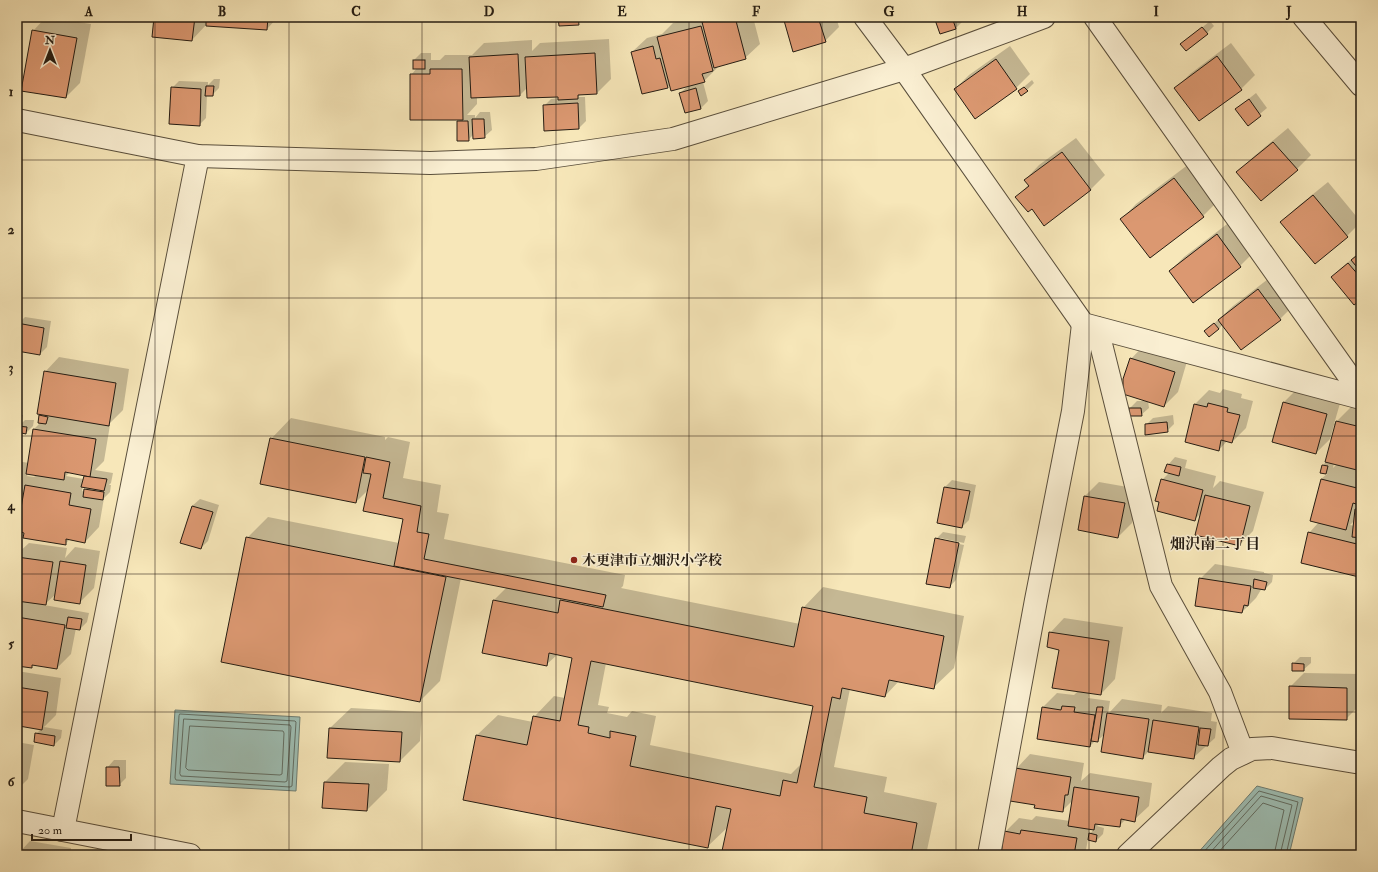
<svg xmlns="http://www.w3.org/2000/svg" width="1378" height="872" font-family="'IM FELL Double Pica','Noto Serif JP',serif">
  <style>
    .water { fill: #9ebfb5; stroke: #6e7e74 }
    .shadow { fill: #0003; fill-rule: evenodd }
    .lines { fill: none; stroke-linecap: round; stroke-linejoin: round }
    .shore { stroke: #626e64; stroke-width: 1 }
    .building { fill: #db9871; stroke: #251c12; fill-rule: evenodd }
    .minor-casing { stroke: #5a4f3c; stroke-width: 24 }
    .minor { stroke: #faefd2; stroke-width: 22 }
    .grid { fill: none; stroke: #251c12; stroke-width: 1; stroke-opacity: 0.55 }
    .poi-dot { fill: #8f2418; stroke: #faefd2; stroke-width: 1.5 }
    .labels { text-anchor: middle; dominant-baseline: central; stroke-width: 3; stroke-linejoin: round; paint-order: stroke }
    .poi-label { font-size: 14px; font-weight: bold; fill: #251c12; stroke: #faefd2; text-anchor: start }
    .neighbourhood-label { font-size: 15px; font-weight: bold; fill: #251c12; stroke: #faefd2 }
    .neatline { fill: none; stroke: #251c12; stroke-width: 1.5 }
    .grid-label { font-size: 13px; text-anchor: middle; font-weight: bold; fill: #251c12 }
  </style>
  <rect width="100%" height="100%" fill="#f7e7b9"/>
  <filter id="stains"><feTurbulence type="fractalNoise" baseFrequency=".005" numOctaves="4"/><feColorMatrix values="0 0 0 0 .2 0 0 0 0 .09 0 0 0 0 .02 0 0 0 .5 -.17"/></filter>
  <radialGradient id="worn" r=".72"><stop offset=".6" stop-color="#630" stop-opacity="0"/><stop offset="1" stop-color="#630" stop-opacity=".3"/></radialGradient>
  <g class="water">
    <path d="M175,710L300,717L296,791L170,784Z"/>
    <path d="M1257,786L1303,798L1289,855H1196Z"/>
  </g>
  <g class="shadow">
    <path d="M46,17L91,24L80,83L66,97L33,31Z"/>
    <path d="M155,17H278L267,29L206,25L192,40Z"/>
    <path d="M559,17H585L578,24Z"/>
    <path d="M697,17H753L760,44L745,58L718,65V67L703,82L708,101L701,108L685,112L680,93L688,86L670,84L668,87L632,52L647,38L662,34L673,23Z"/>
    <path d="M784,17H836L839,27L825,41Z"/>
    <path d="M935,17H961L963,21L956,28Z"/>
    <path d="M1210,21L1214,26L1207,33L1182,44Z"/>
    <path d="M609,39L611,79L597,93L581,94L578,97H585L586,121L579,128L545,130L544,106L551,99L559,98V96L528,87L520,95L477,96V104L467,115H475V118L480,112H490L492,130L484,137L474,134L468,140L458,122L461,119L411,75L417,68L414,60L421,53H431V60H440L445,55H472L484,43L532,40V51L540,43Z"/>
    <path d="M1231,43L1255,75L1241,89L1200,120L1176,88L1190,74Z"/>
    <path d="M1010,46L1030,74L1016,88L955,89L969,75Z"/>
    <path d="M214,79H220L219,88L212,95H207L206,118L199,125L172,88L179,81L208,82V85Z"/>
    <path d="M1032,80L1034,83L1027,90L1019,91Z"/>
    <path d="M1256,93L1267,108L1248,124L1236,109Z"/>
    <path d="M1288,128L1311,155L1297,169L1238,172L1252,158Z"/>
    <path d="M1076,138L1105,175L1091,189L1044,224L1032,208L1017,197L1029,184L1025,180L1039,165Z"/>
    <path d="M1189,164L1217,202L1203,216L1122,219L1136,204Z"/>
    <path d="M1328,182L1361,222L1347,236L1282,222L1296,208Z"/>
    <path d="M1231,221L1254,252L1240,266L1170,271L1184,257Z"/>
    <path d="M1361,251V299L1339,270Z"/>
    <path d="M1272,276L1294,305L1280,319L1241,348L1223,324L1219,329L1206,331L1233,306Z"/>
    <path d="M25,317L51,321L47,347L40,354L17,350L18,324Z"/>
    <path d="M1145,344L1188,358L1178,392L1164,406L1148,401L1149,408L1141,415L1130,408L1137,401H1148L1131,359Z"/>
    <path d="M59,357L129,369L123,410L108,425H110L104,461L95,470L113,473L111,483L109,485H111L110,492L104,498L99,527L85,542L70,539L65,544L23,502L17,508V461L29,463L34,429L41,422L40,416L42,414L45,372ZM70,472L86,475L84,479L66,476ZM28,473L37,475L34,477L27,476ZM83,486L87,487L85,492L82,491Z"/>
    <path d="M1298,388L1341,400L1334,424L1351,407L1361,409V574L1358,576L1309,533L1319,522L1321,479L1327,474L1321,472L1323,465L1327,461L1336,425H1334L1330,439L1316,453L1284,402ZM1334,463L1337,464L1333,468ZM1355,520V526L1350,525Z"/>
    <path d="M1223,389L1242,394L1241,398L1253,401L1246,428L1232,442L1227,441L1219,450L1186,441L1195,404L1209,390L1220,393Z"/>
    <path d="M17,415H23L21,424L25,420H34L33,426L26,433L20,432L17,438Z"/>
    <path d="M1173,415L1174,424L1167,431L1146,425L1153,418Z"/>
    <path d="M291,418L385,437V440L388,437L410,442L403,478L441,485L437,512L449,514L444,539L625,575L623,586L621,588L800,624L803,608L823,587L964,616L954,668L933,688L899,681L885,696L850,689L834,767L887,777L884,792L937,803L926,855H746L728,827L707,847L477,735L498,715L533,722L534,717L554,696L565,698L573,657L558,654L546,665L483,652L494,600L507,587L461,578L440,681L420,701L247,538L268,517L399,543L404,518L369,489L356,502L271,439ZM606,663L814,705L803,762L791,774L650,745L656,716L632,711L627,717L607,713L609,707L598,705Z"/>
    <path d="M1175,457L1187,460L1185,468L1216,476L1213,488L1220,481L1264,492L1253,531L1239,545L1202,512L1195,519L1162,480L1170,472L1168,465Z"/>
    <path d="M952,480L976,485L969,520L962,527L938,523L945,487Z"/>
    <path d="M1099,482L1139,489L1132,523L1118,537L1085,496Z"/>
    <path d="M200,499L219,505L208,541L201,548L192,506Z"/>
    <path d="M943,532L966,536L964,543L940,538V540L964,545L956,580L949,587L936,539Z"/>
    <path d="M29,543L67,548L65,558L75,547L100,551L94,588L80,602L56,594L44,605L89,613L87,622L80,629L76,628L71,654L57,668L34,664L31,667L17,665V601L18,600H17V554Z"/>
    <path d="M1215,564L1264,572V573L1273,575L1272,582L1265,589L1262,588L1256,598L1242,612L1200,579Z"/>
    <path d="M1064,618L1123,627L1115,679L1101,694L1089,692L1088,698L1110,701L1108,714L1122,699L1162,705L1161,713L1168,706L1212,713L1211,721L1217,722L1215,738L1193,758L1149,751L1142,758L1105,734L1097,741H1095L1090,746L1043,707L1057,693L1074,695L1079,690L1060,649L1050,633Z"/>
    <path d="M1300,657H1311V663L1303,670L1293,664Z"/>
    <path d="M17,671L61,678L56,715L44,727L62,730L61,738L54,745L36,734L41,729L22,726L17,730Z"/>
    <path d="M1304,673L1361,674L1360,705L1346,719L1290,687Z"/>
    <path d="M351,708L422,712L420,741L400,761L330,728Z"/>
    <path d="M17,742L34,745L28,779L17,790Z"/>
    <path d="M1030,754L1084,763L1081,781L1090,773L1152,783L1149,806L1134,820L1126,819L1119,826L1100,823L1097,826L1104,828L1103,834L1096,841L1088,839L1085,855H1002L1005,832L1019,818L1032,820L1036,816L1070,821L1073,800L1062,811L1036,804L1016,769ZM1090,829H1094L1089,835Z"/>
    <path d="M114,760H126V778L119,785L107,768Z"/>
    <path d="M345,762L389,764L387,790L367,810L325,782Z"/>
    <path d="M30,841L71,848L70,855H17Z"/>
    <path d="M76,851L86,853V855H72Z"/>
  </g>
  <g class="lines">
    <g class="shore">
      <path d="M180,714L295,721L296,722L292,786L290,787L176,780L175,778L179,716Z"/>
      <path d="M184,719L290,725L291,727L287,781L285,782L181,776L180,774Z"/>
      <path d="M190,726L283,731L284,733L282,774L280,775L188,770L186,768Z"/>
      <path d="M1201,855L1259,791L1298,802L1286,855"/>
      <path d="M1208,855L1261,796L1292,805L1280,855"/>
      <path d="M1216,855L1263,803L1284,810L1274,855"/>
    </g>
  </g>
  <g class="building">
    <path d="M154,17H195L192,41L152,37Z"/>
    <path d="M206,17H268L267,30L206,26Z"/>
    <path d="M558,17H578L579,25L559,26Z"/>
    <path d="M723,17H735L746,59L714,68L702,22Z"/>
    <path d="M783,17H818L826,42L793,52Z"/>
    <path d="M934,17H952L956,29L940,34Z"/>
    <path d="M701,26L713,71L702,74L705,82L671,91L657,37Z"/>
    <path d="M1202,27L1208,34L1186,51L1180,44Z"/>
    <path d="M32,30L77,38L66,98L21,91Z"/>
    <path d="M653,46L656,59L660,58L668,88L642,94L631,52Z"/>
    <path d="M595,53L597,94L578,95V99L558,100V97L527,98L525,57Z"/>
    <path d="M518,54L520,96L471,98L469,57Z"/>
    <path d="M1217,56L1242,90L1199,121L1174,88Z"/>
    <path d="M996,59L1017,89L975,119L954,89Z"/>
    <rect x="413" y="60" width="12" height="9"/>
    <path d="M430,69H462L463,120H410V74H430Z"/>
    <path d="M206,86H214L213,96H205Z"/>
    <path d="M171,87L201,89L200,126L169,124Z"/>
    <path d="M1024,87L1028,91L1021,96L1018,91Z"/>
    <path d="M696,88L701,109L685,113L679,93Z"/>
    <path d="M1249,99L1261,116L1248,126L1235,109Z"/>
    <path d="M578,103L579,129L544,131L543,105Z"/>
    <path d="M472,119H484L485,138L473,139Z"/>
    <path d="M457,121H468L469,141H457Z"/>
    <path d="M1273,142L1298,170L1261,201L1236,172Z"/>
    <path d="M1062,152L1091,190L1044,226L1032,209L1028,212L1015,197L1029,186L1024,180Z"/>
    <path d="M1174,178L1204,217L1150,258L1120,219Z"/>
    <path d="M1313,195L1348,237L1315,264L1280,222Z"/>
    <path d="M1217,234L1241,267L1193,303L1169,271Z"/>
    <path d="M1361,252V272L1351,260Z"/>
    <path d="M1348,263L1361,278V300L1354,305L1331,277Z"/>
    <path d="M1258,289L1281,320L1241,350L1218,320Z"/>
    <path d="M17,323L44,328L40,355L17,351Z"/>
    <path d="M1214,323L1219,329L1209,337L1204,331Z"/>
    <path d="M1130,358L1175,372L1164,407L1123,394V379Z"/>
    <path d="M44,371L116,383L109,426L37,414Z"/>
    <path d="M1283,402L1327,414L1316,454L1272,442Z"/>
    <path d="M1208,403L1228,408L1227,412L1240,415L1232,443L1221,440L1219,451L1185,442L1194,404L1207,407Z"/>
    <path d="M1129,408H1141L1142,416H1129Z"/>
    <path d="M39,415L48,417L46,424L38,423Z"/>
    <path d="M1336,421L1361,427V471L1325,462Z"/>
    <path d="M1167,422L1168,432L1145,435V424Z"/>
    <path d="M17,426L27,427L26,434L17,432Z"/>
    <path d="M33,429L96,439L90,477L65,472L64,480L26,474Z"/>
    <path d="M270,438L365,457L356,503L260,484Z"/>
    <path d="M366,457L390,462L383,498L421,506L417,532L429,534L424,559L606,595L603,607L394,566L403,519L363,511L371,474L363,473Z"/>
    <path d="M1167,464L1181,467L1179,476L1164,472Z"/>
    <path d="M1322,465L1328,466L1326,474L1320,473Z"/>
    <path d="M84,476L107,479L104,491L81,487Z"/>
    <path d="M1161,479L1203,490L1195,521L1157,511L1159,502L1155,501Z"/>
    <path d="M1321,479L1361,489V496L1359,505L1353,503L1346,530L1310,521Z"/>
    <path d="M25,485L71,493L69,505L91,509L85,543L66,539V545L23,538L24,533L17,531Z"/>
    <path d="M944,487L970,491L962,528L937,523Z"/>
    <path d="M84,489L104,492L103,500L83,497Z"/>
    <path d="M1205,495L1250,506L1240,546L1195,535Z"/>
    <path d="M1084,496L1125,503L1118,538L1078,530Z"/>
    <path d="M192,506L213,512L201,549L180,543Z"/>
    <path d="M1355,509H1361V538L1352,537Z"/>
    <path d="M1308,532L1361,545V568L1359,577L1301,563Z"/>
    <path d="M246,537L446,577L420,702L221,662Z"/>
    <path d="M935,538L959,543L950,588L926,584Z"/>
    <path d="M17,557L53,562L46,605L17,601Z"/>
    <path d="M60,561L86,565L80,604L54,600Z"/>
    <path d="M1199,578L1251,586L1248,606L1244,605L1242,613L1195,606Z"/>
    <path d="M1254,579L1267,582L1265,590L1253,588Z"/>
    <path d="M493,600L558,613L560,600L794,647L802,607L944,636L934,689L889,680L885,697L842,688L840,699L832,697L814,787L867,797L864,813L917,823L911,855H741L722,851L731,809L716,806L708,848L463,800L476,735L527,745L533,716L560,721L572,658L549,653L547,666L482,653ZM591,661L813,706L797,783L783,780L780,796L630,766L636,736L610,731V738L588,733L589,727L578,725Z"/>
    <path d="M17,617L65,625L57,669L32,665V668L17,666Z"/>
    <path d="M68,617L82,619L80,630L66,628Z"/>
    <path d="M1049,632L1109,641L1101,695L1052,688L1059,650L1047,647Z"/>
    <path d="M1292,663L1304,664V671H1292Z"/>
    <path d="M1289,686L1347,688V720L1289,719Z"/>
    <path d="M17,687L48,692L42,730L19,726L17,731Z"/>
    <path d="M1062,706L1075,707L1074,712L1095,715L1090,747L1037,739L1042,707L1061,710Z"/>
    <path d="M1097,707H1103L1098,742L1091,741Z"/>
    <path d="M1107,713L1149,719L1143,759L1101,752Z"/>
    <path d="M1153,720L1199,727L1194,759L1148,752Z"/>
    <path d="M329,728L402,732L400,762L327,758Z"/>
    <path d="M1200,728L1211,729L1208,746L1198,745Z"/>
    <path d="M35,733L55,736L54,746L34,742Z"/>
    <path d="M106,767H119L120,786H106Z"/>
    <path d="M1015,768L1071,777L1068,795H1065L1063,812L1034,808L1035,805L1010,801Z"/>
    <path d="M324,782L369,784L367,811L322,808Z"/>
    <path d="M1074,787L1139,797L1135,822L1121,819L1120,827L1095,824L1094,830L1068,826Z"/>
    <path d="M1021,830L1077,838L1074,855H1001L1004,831L1020,834Z"/>
    <path d="M1089,833L1097,835L1096,842L1088,840Z"/>
  </g>
  <g class="lines">
    <defs>
      <g id="minor">
        <path d="M865,17L904,69L1083,324L1361,398"/>
        <path d="M1095,17L1361,393"/>
        <path d="M1304,17L1361,85"/>
        <path d="M17,120L198,156L430,163L536,159L673,139L904,69L1044,17"/>
        <path d="M1097,328L1161,586L1220,692L1243,753"/>
        <path d="M17,821L190,855"/>
        <path d="M63,830L198,156"/>
        <path d="M989,855L1036,600L1073,411L1083,324"/>
        <path d="M1128,855L1221,767L1231,759L1252,749L1272,748L1361,763"/>
      </g>
    </defs>
    <use href="#minor" class="minor-casing"/>
    <use href="#minor" class="minor"/>
  </g>
  <path class="grid" d="M155,17V855M289,17V855M422,17V855M556,17V855M689,17V855M822,17V855M956,17V855M1089,17V855M1223,17V855M17,160H1361M17,298H1361M17,436H1361M17,574H1361M17,712H1361"/>
  <circle class="poi-dot" cx="574" cy="560" r="4"/>
  <g class="labels">
    <g class="poi-label">
      <text x="582" y="560">木更津市立畑沢小学校</text>
    </g>
    <g class="neighbourhood-label">
      <text x="1215" y="544">畑沢南二丁目</text>
    </g>
  </g>
  <rect width="1378" height="872" fill="none" stroke="#f7e7b9" stroke-width="44"/>
  <g transform="translate(50 50)" stroke="#faefd2" stroke-width="3" paint-order="stroke">
  <path d="M0-3L7 15L0 10L-7 15Z" fill="#251c12"/>
  <text y="-6" font-size="11" font-weight="bold" text-anchor="middle" fill="#251c12">N</text>
  </g>
  <path d="M32 834v6h99v-6" fill="none" stroke="#251c12" stroke-width="2"/>
  <text x="38" y="834" font-size="12" fill="#251c12" stroke="#faefd2" stroke-width="3" paint-order="stroke">20 m</text>
  <rect x="22" y="22" width="1334" height="828" class="neatline"/>
  <g class="grid-label">
    <text x="89" y="16">A</text>
    <text x="222" y="16">B</text>
    <text x="356" y="16">C</text>
    <text x="489" y="16">D</text>
    <text x="622" y="16">E</text>
    <text x="756" y="16">F</text>
    <text x="889" y="16">G</text>
    <text x="1022" y="16">H</text>
    <text x="1156" y="16">I</text>
    <text x="1289" y="16">J</text>
    <text x="11" y="96">1</text>
    <text x="11" y="234">2</text>
    <text x="11" y="372">3</text>
    <text x="11" y="510">4</text>
    <text x="11" y="648">5</text>
    <text x="11" y="786">6</text>
  </g>
  <rect width="100%" height="100%" filter="url(#stains)"/>
  <rect width="100%" height="100%" fill="url(#worn)"/>
</svg>
